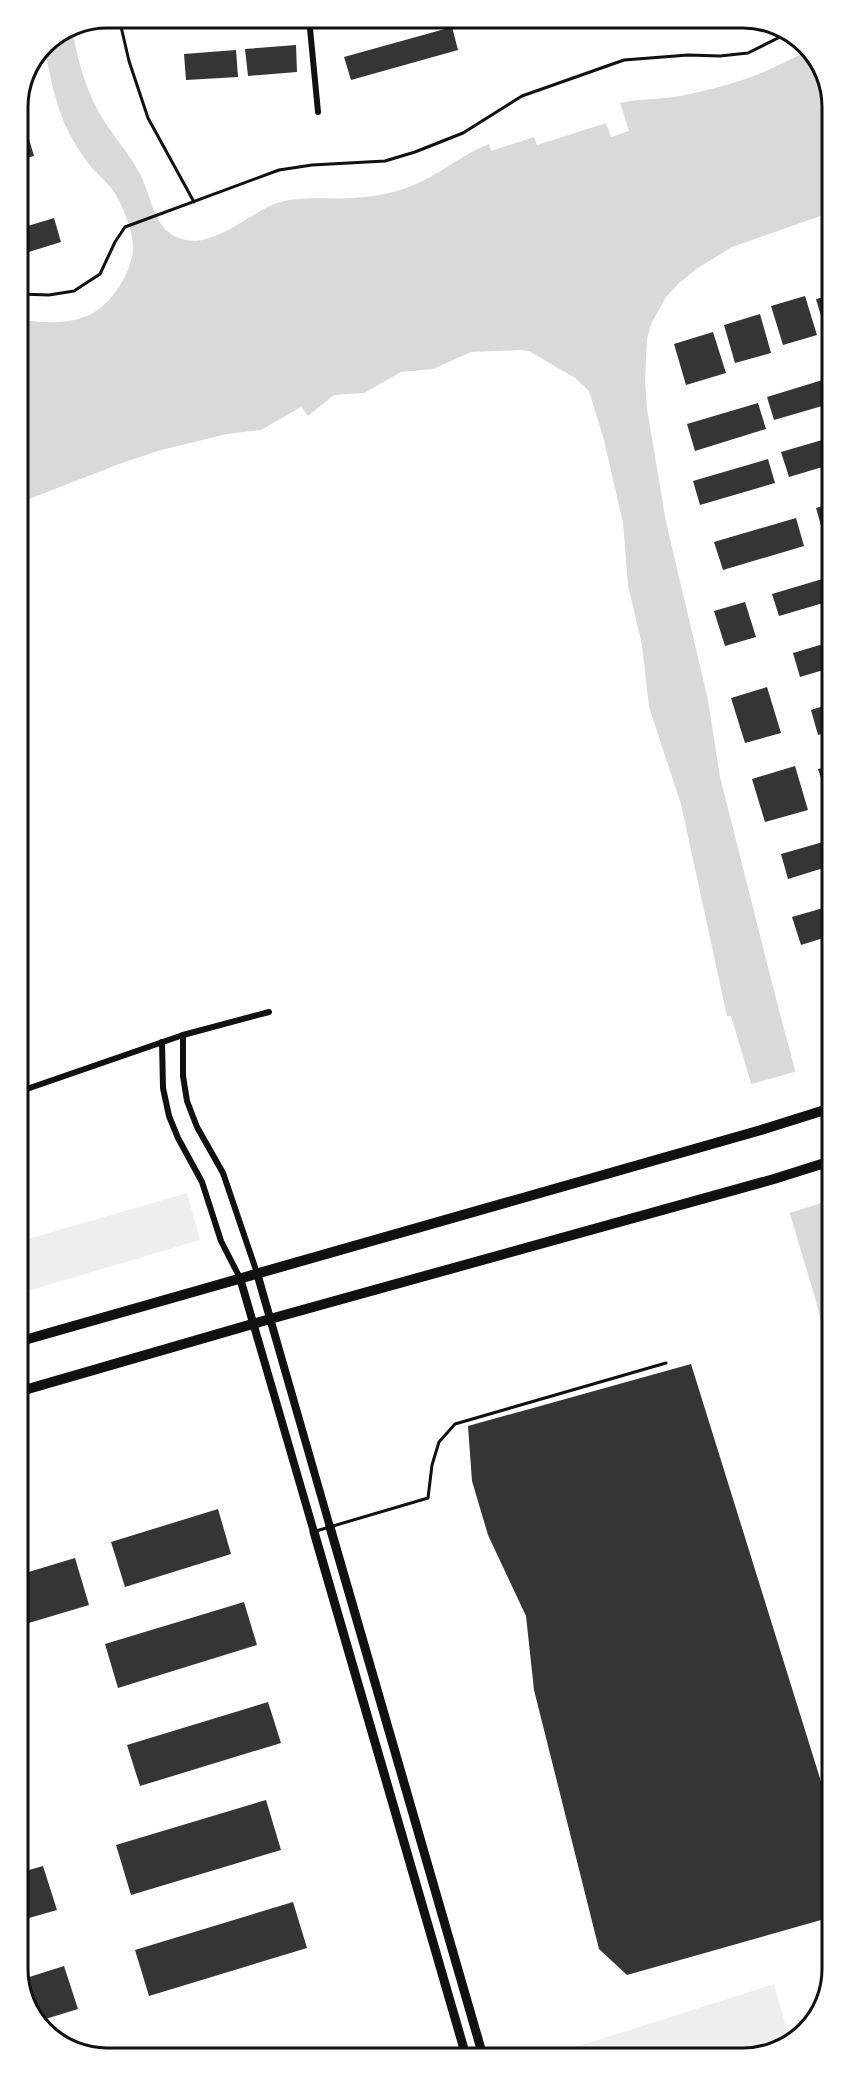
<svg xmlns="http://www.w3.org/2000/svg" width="851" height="2077" font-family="Karla,sans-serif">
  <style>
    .green { fill: #eee }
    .water { fill: #d9d9d9 }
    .pier { fill: #fff }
    .building { fill: #353535 }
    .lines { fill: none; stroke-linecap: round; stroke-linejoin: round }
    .path { stroke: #111; stroke-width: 3 }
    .service { stroke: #111; stroke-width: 3 }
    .minor { stroke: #111; stroke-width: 6 }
    .tertiary { stroke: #111; stroke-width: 8 }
    .secondary { stroke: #111; stroke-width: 9 }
    .primary { stroke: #111; stroke-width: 10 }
    .rim { fill: none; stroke: #111; stroke-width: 3 }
  </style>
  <rect width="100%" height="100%" fill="#fff"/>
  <g class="green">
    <path d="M187,1193L200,1240L21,1293V1241Z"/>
    <path d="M774,1984L790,2041L772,2054L548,2056Z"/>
  </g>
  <path class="water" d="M73,33C78,61 85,88 100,114C112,135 129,153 140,174C152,196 152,228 179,238C211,251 247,214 275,204C299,195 326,200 351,198C371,197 391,194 409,187C438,176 461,155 489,144L491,151L534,137L537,145L606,123L611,137L629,131L620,103C642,98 660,100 680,96C727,87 766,74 808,50L828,79L829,213L732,247L696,269L678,284L666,297L651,324L647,339L645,380L647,409L666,522L708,700L720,777L774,991L831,1206L832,1364L815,1298L731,1016H727L681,804L649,707L642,645L628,585L623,523L604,440L589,391L575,378L529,351L521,350L471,352L433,369L401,372L364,393L334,395L308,416L301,407L261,430L227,434L161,450L119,464L19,503V320C41,322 66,325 87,316C110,307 133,272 133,247C133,232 125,212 118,199C112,185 98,176 89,164C81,154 75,144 69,133C55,105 50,76 44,45Z"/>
  <path class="pier" d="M798,1071L831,1200L786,1214L748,1085Z"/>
  <g class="building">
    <path d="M485,18H519V19L487,28Z"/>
    <path d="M452,27L458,50L351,80L344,57Z"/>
    <path d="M296,45L297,72L248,76L245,49Z"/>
    <path d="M236,50L238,77L186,80L184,54Z"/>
    <path d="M26,129L34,156L18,160V132Z"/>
    <path d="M54,218L61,242L19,255L18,229Z"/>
    <path d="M805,296L817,335L783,345L771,306Z"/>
    <path d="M829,296V332L826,333L816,299Z"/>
    <path d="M760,314L771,353L735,363L724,325Z"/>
    <path d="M713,332L726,373L686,385L674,344Z"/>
    <path d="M829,378V404L774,420L767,397Z"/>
    <path d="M758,403L766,429L695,451L687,424Z"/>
    <path d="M829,438V465L789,477L781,452Z"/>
    <path d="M768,459L775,483L700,505L693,481Z"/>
    <path d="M829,504V534L824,536L816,508Z"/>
    <path d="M796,518L804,546L723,570L714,542Z"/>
    <path d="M829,577L830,601L779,616L772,594Z"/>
    <path d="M745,602L756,637L725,646L714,611Z"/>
    <path d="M830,642V668L800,677L793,653Z"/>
    <path d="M767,687L781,733L745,743L731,698Z"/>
    <path d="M830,704V731L818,735L811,710Z"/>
    <path d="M795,766L808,810L765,822L752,779Z"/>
    <path d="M830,766V795L827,796L818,769Z"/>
    <path d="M830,840V866L788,879L781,854Z"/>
    <path d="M830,906V936L801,945L792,917Z"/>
    <path d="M691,1364L833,1820V1862L821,1920L627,1975L599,1949L534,1690L526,1616L488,1535L472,1481L468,1426Z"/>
    <path d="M218,1509L231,1554L125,1587L111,1542Z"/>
    <path d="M75,1558L89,1605L22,1625V1574Z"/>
    <path d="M244,1602L257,1645L118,1688L105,1644Z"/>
    <path d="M268,1702L281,1743L140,1786L127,1745Z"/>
    <path d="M266,1800L281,1850L131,1895L116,1845Z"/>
    <path d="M43,1866L57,1910L22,1920V1872Z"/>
    <path d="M293,1902L307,1948L149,1996L135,1950Z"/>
    <path d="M64,1966L78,2009L39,2021L23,1998V1979Z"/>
  </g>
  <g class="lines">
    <g class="path">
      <path d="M119,18L129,61L148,118L194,202"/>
      <path d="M19,294L49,295L74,291L100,274L115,242L125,227L279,170L312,165L385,161L415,152L463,133L522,96L624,60L688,55L720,56L748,53L788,33"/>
    </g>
    <path class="service" d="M316,1531L428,1498L432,1465L439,1442L455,1424L666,1363"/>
    <g class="minor">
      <path d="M309,18L318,112"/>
      <path d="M183,1035V1076L187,1101L197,1127L223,1173L257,1273"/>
      <path d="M162,1042L163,1088L169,1116L178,1138L202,1182L221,1241L240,1278"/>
      <path d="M21,1091L183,1035L269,1012"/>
    </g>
    <g class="tertiary">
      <path d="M257,1273L330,1527"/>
      <path d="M240,1278L314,1532"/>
    </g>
    <g class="secondary">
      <path d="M330,1527L483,2056"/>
      <path d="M314,1532L466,2056"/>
    </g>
    <g class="primary">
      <path d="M21,1341L761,1130L831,1108"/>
      <path d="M21,1391L270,1319L774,1179L831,1161"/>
    </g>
  </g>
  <path d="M0 0H851V2077H0ZM107 28H743A79 79 0 0 1 822 107V1969A79 79 0 0 1 743 2048H107A79 79 0 0 1 28 1969V107A79 79 0 0 1 107 28Z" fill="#fff" fill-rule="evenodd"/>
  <path class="rim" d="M107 28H743A79 79 0 0 1 822 107V1969A79 79 0 0 1 743 2048H107A79 79 0 0 1 28 1969V107A79 79 0 0 1 107 28Z"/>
</svg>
